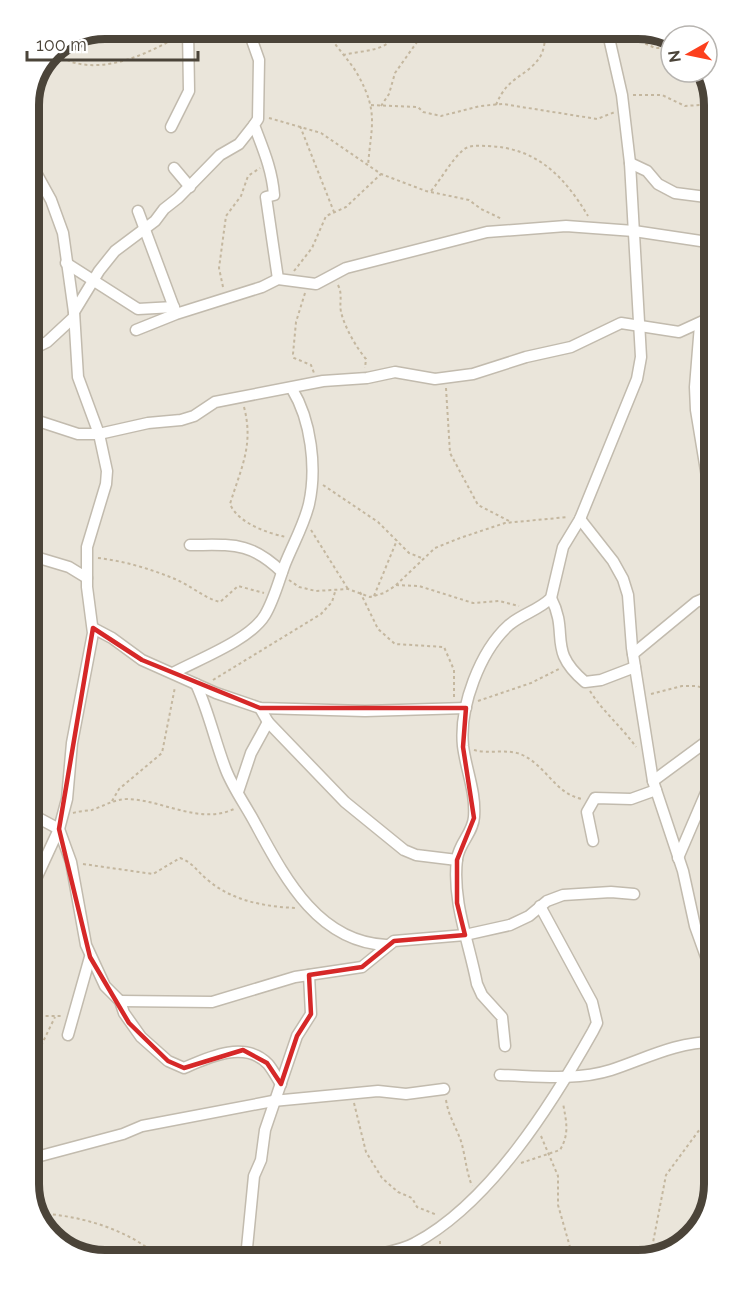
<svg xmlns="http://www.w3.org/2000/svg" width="743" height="1289" font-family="Raleway,sans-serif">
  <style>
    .residential { fill: #eae5da }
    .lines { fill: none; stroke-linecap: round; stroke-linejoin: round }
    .street-casing { stroke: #c2bbae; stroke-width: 13 }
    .path { stroke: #c4b79f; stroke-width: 2; stroke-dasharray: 3 3; stroke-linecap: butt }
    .street { stroke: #fff; stroke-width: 10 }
    .marked { fill: none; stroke: #d62828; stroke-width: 4.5; stroke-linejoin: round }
    .rim { fill: none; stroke: #4b4439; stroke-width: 8 }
  </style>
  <rect width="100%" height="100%" fill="#f6f3ec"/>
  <path class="residential" d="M106,29H643L671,38V72H707L714,106V1184L702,1226L671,1253L101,1260L63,1248L36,1217L29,1183V101L51,51Z"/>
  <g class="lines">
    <defs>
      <g id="street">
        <path d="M248,29L259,60L258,119L254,125C263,149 272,169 274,195L266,197L278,279"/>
        <path d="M413,29L423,34L440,29"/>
        <path d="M171,127L189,91L188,29"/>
        <path d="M630,163L647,171L658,184L675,193L714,198"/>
        <path d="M174,168L190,187"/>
        <path d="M138,211L176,313"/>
        <path d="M66,263L138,309L174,307"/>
        <path d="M74,312L99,271L115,251L155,221L164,209L178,198L220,155L239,144L254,125"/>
        <path d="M700,325L695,387L696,410L714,519"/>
        <path d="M136,330L176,314L262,287L278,279L316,284L346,268L487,232L566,226L634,231L714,243"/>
        <path d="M29,351L47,342L74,317"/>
        <path d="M29,418L78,434H99L148,423L181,420L194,416L215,402L323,381L367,378L395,372L435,379L473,374L526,357L571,347L621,323L679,332L714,316"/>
        <path d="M580,519L613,561L623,579L628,595L632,648L653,781L683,871L695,926L714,979"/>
        <path d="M190,545C232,545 250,541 282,572"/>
        <path d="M29,555L69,567L87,578"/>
        <path d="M551,598C570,635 546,649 585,682L601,680L635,667"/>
        <path d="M93,628L112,638L142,660L216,693L260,708L365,711L466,708"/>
        <path d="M633,654L696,602L703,599H714"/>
        <path d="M173,673C199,659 250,640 265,615C274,600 279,580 285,564C293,544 304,525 309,504C317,468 311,420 292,389"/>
        <path d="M196,684C209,712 215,742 226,770C233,788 246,806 255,823C284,876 317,942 386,945"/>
        <path d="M260,708L268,722L345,802L404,850L416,855L457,860"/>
        <path d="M653,781L714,736"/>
        <path d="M238,792L251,753L268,722"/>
        <path d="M29,813L59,829L71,862L86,945L105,986L120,1001L124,1013L141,1037L168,1061L184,1068C209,1057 245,1040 268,1064C273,1070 277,1078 281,1084"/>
        <path d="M593,841L587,812L595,798L631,799L656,790"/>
        <path d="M678,858L714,774"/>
        <path d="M29,894L59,829L67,799L72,743L93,633L87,587V547L106,484L107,471L99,434L78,377L74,312L63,233L51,200L29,160"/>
        <path d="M120,1001L212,1002L295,977L362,967L394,941L465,935L510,925L529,916L547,901L563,895L611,892L634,894"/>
        <path d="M68,1035L90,957"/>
        <path d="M505,1046L502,1017L482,995L477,984C469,942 452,902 457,859C459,843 473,833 474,817C476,792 466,770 463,746C459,707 480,651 509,625C522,614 539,610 551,598L563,547L580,519L637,379L641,357L630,163L622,95L607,29"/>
        <path d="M500,1075C537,1076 576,1081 611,1070C647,1058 676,1042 714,1042"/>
        <path d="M29,1159L123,1134L142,1126L273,1101L378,1091L406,1094L444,1089"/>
        <path d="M366,1257C382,1253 401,1251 415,1243C490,1203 552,1104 593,1031L597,1023L592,1002L540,906"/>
        <path d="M246,1258L254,1176L261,1160L265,1130L297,1036L311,1014L309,975"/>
      </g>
    </defs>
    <use href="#street" class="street-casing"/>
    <g class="path">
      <path d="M326,29C334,46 349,59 358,75C379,113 371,126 368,166"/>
      <path d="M198,30H237"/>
      <path d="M618,31L655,48H671"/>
      <path d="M52,50C58,54 66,60 72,62C108,73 149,53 179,36"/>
      <path d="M343,55C364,50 391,52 398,29"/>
      <path d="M633,95H662L685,106L714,104"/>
      <path d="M371,105L418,107L423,112L441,116L480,106L503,104L597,119L615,112"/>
      <path d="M496,105C508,75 526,78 540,57C545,49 545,37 546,29"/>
      <path d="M381,106L389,94L395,73L417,42"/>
      <path d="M269,118L321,133L381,174L426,191L469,200L481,209L502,219"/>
      <path d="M300,126L334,212"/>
      <path d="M431,191C442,178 450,162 462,151C469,144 479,146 488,146C537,148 564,176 588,216"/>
      <path d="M294,271L312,248L326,216L346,207L381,174"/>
      <path d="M338,285C343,295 339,302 341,312C345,328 356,347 366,359L365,368"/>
      <path d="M223,287L219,268L226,216L241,196L248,176L260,168"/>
      <path d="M305,293L296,322L293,354L294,358L311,365L314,373"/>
      <path d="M705,386H714"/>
      <path d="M446,388L450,453L478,505L511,522"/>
      <path d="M244,407C254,445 241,468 230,504C238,523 267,533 286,537"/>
      <path d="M323,485L378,522L409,553L424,559"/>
      <path d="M311,530L348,589"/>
      <path d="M98,558C124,561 151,569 175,579C190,585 204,598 220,602L238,586L264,593"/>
      <path d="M289,580L299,587L316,591L348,589L370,597L384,593L395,586L435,548L460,538L505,523L568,517"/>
      <path d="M396,585L419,586L473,603L499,601L519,606"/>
      <path d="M360,592L378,629L395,644L444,647L454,670V698"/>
      <path d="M374,596L397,540"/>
      <path d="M213,680L321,614L332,602L335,592"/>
      <path d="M590,691C603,712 622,727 636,747"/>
      <path d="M710,692L714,673"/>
      <path d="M651,694L682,686H697L714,692"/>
      <path d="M478,701L531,683L559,669"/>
      <path d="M474,750C488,754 508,749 520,754C546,764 555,795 583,799"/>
      <path d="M112,801L119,789L162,753L175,687"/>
      <path d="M73,813C79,811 86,811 92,810C104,806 114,799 128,799C162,800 200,825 234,809"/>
      <path d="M83,864L153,874L180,858C194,863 197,872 209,881C233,901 266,907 297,908"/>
      <path d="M29,1010L41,1016H63"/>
      <path d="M446,1100C449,1120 460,1132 463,1149C466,1162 467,1173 472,1186"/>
      <path d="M354,1103L366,1152L382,1178L398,1192L412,1198L417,1207L437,1215"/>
      <path d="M541,1136L558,1176V1205L572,1254"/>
      <path d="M34,1146L30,1107L37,1077L39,1050L55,1017"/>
      <path d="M521,1163L560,1150C570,1133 566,1121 563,1103"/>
      <path d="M35,1213C79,1215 130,1229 162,1260"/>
      <path d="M440,1241V1256"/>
      <path d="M651,1253L666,1175L714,1110"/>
    </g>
    <use href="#street" class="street"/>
  </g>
  <path class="marked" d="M93,628L142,660L260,708H466L463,747L474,818L457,860V903L465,935L394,941L362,967L309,975L311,1014L297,1036L281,1084L267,1063L243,1050L184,1068L168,1061L129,1023L90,957L59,829Z"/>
  <path d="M0 0H743V1289H0ZM105 39H638A66 66 0 0 1 704 105V1184A66 66 0 0 1 638 1250H105A66 66 0 0 1 39 1184V105A66 66 0 0 1 105 39Z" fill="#fff" fill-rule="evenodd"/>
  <path class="rim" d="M105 39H638A66 66 0 0 1 704 105V1184A66 66 0 0 1 638 1250H105A66 66 0 0 1 39 1184V105A66 66 0 0 1 105 39Z"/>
  <g transform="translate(689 54) rotate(261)"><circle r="28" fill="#ffffff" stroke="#b7b4b0" stroke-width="1.5"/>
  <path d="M0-4.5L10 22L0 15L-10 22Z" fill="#fc3f1d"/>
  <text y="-9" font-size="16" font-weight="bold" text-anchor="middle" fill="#4b4439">N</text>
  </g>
  <path d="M27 51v9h171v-9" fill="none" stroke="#4b4439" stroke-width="3"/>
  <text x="36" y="51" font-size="18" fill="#4b4439" stroke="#ffffff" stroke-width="4.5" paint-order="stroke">100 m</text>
</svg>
